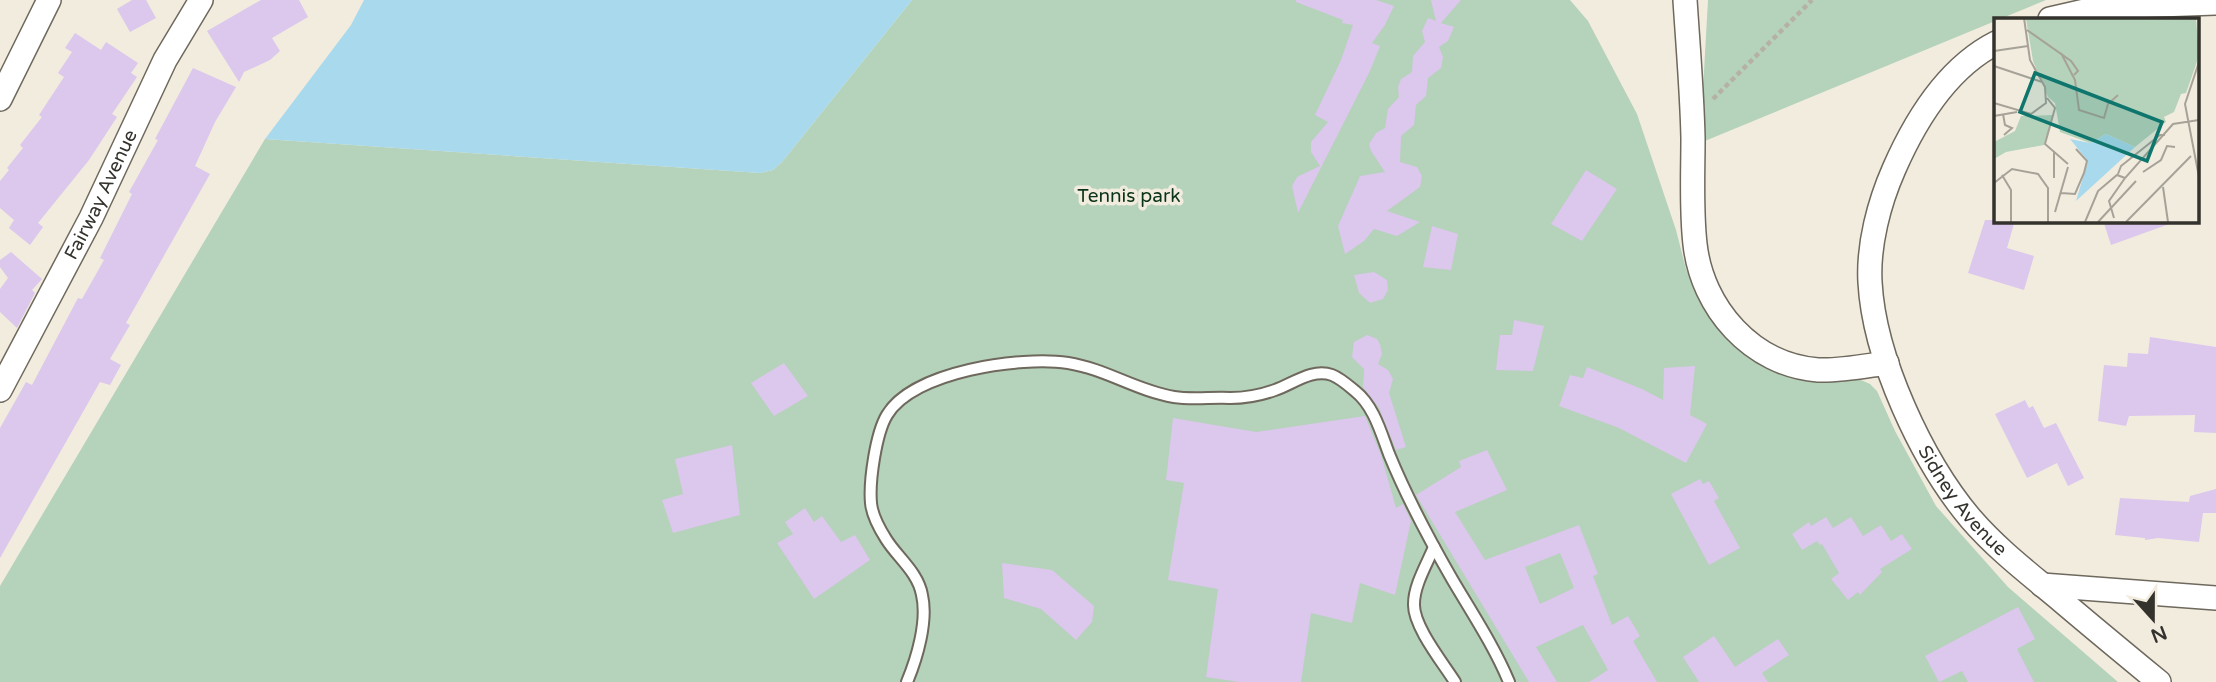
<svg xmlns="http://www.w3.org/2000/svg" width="2216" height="682" font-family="'Varela Round',sans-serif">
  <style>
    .green { fill: #b5d2ba }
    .water { fill: #a9d9ec }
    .building { fill: #dcc7ed; fill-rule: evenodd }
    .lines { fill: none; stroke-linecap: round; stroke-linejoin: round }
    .service-casing { stroke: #6e685d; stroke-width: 14 }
    .minor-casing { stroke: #6e685d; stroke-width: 26 }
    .path { stroke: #b6b1a7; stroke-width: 4.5; stroke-dasharray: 5 3.5; stroke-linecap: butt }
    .service { stroke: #fff; stroke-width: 10 }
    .minor { stroke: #fff; stroke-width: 23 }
    .labels { text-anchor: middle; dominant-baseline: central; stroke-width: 7; stroke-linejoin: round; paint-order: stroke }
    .street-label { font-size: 19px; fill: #34322d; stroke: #f2ecdf }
    .park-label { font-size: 19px; fill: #0a3417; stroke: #f2ecdf }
    .inset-road { fill: none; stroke: #a6a298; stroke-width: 2 }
    .view { fill: #0f766e; fill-opacity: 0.15; stroke: #0f766e; stroke-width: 3.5 }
    .inset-edge { fill: none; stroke: #34322d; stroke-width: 3.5 }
  </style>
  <rect width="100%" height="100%" fill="#f2ecdf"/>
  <g class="green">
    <path d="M912,0H1570L1588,21L1637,114L1676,230L1686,269L1702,307L1735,346L1776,372L1806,381L1823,382L1850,378L1861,380L1870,384L1877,391L1895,431L1936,506L2008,587L2118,682H0V586L265,139L760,173L773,170L782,162Z"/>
    <path d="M1708,0H2046L1700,143Z"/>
  </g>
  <path class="water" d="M364,0H912L782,162L773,170L760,173L265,139L351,25Z"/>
  <g class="building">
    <path d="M132,0H146L156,18L130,32L117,9Z"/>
    <path d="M261,0H299L308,17L272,38L280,51L270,60L244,72L239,82L207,31Z"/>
    <path d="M1296,0H1376L1394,6L1385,25L1372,43L1380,46L1370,71L1298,213L1292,186L1297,177L1320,166L1311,152V142L1328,122L1315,115L1341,60L1353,25L1342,23L1343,20L1296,2Z"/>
    <path d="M1431,0H1461L1441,23L1454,27L1448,41L1439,47L1443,57L1441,68L1428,78L1426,96L1416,105L1414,125L1401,136L1400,162L1417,167L1422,176L1420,187L1387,211L1420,222L1397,236L1374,229L1364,241L1345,254L1338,226L1360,176L1385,172L1371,151L1369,144L1376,133L1385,128L1388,109L1399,97L1398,87L1401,79L1412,72L1413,56L1425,42L1422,31L1428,18L1436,21Z"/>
    <path d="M75,33L101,50L106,42L138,63L131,73L137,77L112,114L117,117L89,160L38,223L43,227L30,245L9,228L14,220L0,208V181L9,170L7,168L23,148L20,145L42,117L39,115L64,77L58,73L72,52L65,48Z"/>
    <path d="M193,68L236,87L215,122L195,166L210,174L126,323L130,325L110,359L121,365L110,385L100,382L0,558V428L26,382L32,385L78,298L82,299L104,260L100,258L132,194L129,192L158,140L155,139Z"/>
    <path d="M1586,170L1617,189L1582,241L1551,224Z"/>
    <path d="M1985,220H2015L2007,248L2034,256L2024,290L1968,273Z"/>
    <path d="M2103,220H2172V223L2111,245Z"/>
    <path d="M1432,226L1458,234L1451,270L1423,267Z"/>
    <path d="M11,252L42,279L32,290L35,293L17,328L0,312V289L8,278L0,267V260Z"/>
    <path d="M1374,272L1387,280L1388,290L1383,299L1370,303L1359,293L1354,275Z"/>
    <path d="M1514,320L1544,326L1533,371L1496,370L1500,335H1512Z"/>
    <path d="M1367,335L1377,339L1380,344L1382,354L1378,364L1388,370L1393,379L1389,393L1406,447L1396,450L1379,408L1363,387L1364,369L1352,357L1354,342Z"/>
    <path d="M2150,337L2216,347V433L2194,432L2195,415L2129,416L2126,426L2098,421L2104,365L2127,367L2128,353L2148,354Z"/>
    <path d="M784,363L808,396L774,416L751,383Z"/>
    <path d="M1695,366L1690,415L1707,424L1686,463L1619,428L1559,406L1570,375L1583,378L1587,367L1642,389L1663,400L1664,368Z"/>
    <path d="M2025,400L2029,408L2033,406L2044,428L2056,423L2084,478L2068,486L2057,463L2027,478L1995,414Z"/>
    <path d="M1365,416L1381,455L1396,508L1403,504L1411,521L1395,595L1360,583L1352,623L1311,613L1301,682H1239L1206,677L1218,589L1168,580L1184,483L1166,480L1173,418L1256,432Z"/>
    <path d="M732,445L740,515L673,533L662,500L683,494L675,459Z"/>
    <path d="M1487,450L1507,490L1455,512L1485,560L1579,525L1598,574L1593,576L1612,625L1628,616L1640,636L1633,641L1657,682H1589L1608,670L1583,625L1536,647L1557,682H1529L1416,495L1461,467L1459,461ZM1560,553L1574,588L1540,604L1525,567Z"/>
    <path d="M1700,479L1703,484L1709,481L1719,498L1714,501L1740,548L1709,565L1671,494Z"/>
    <path d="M2216,489V513H2203L2199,542L2158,538L2145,540V538L2115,535L2120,498L2189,502L2190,496Z"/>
    <path d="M805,508L814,522L822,516L841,542L855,535L870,560L814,599L777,543L793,534L785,522Z"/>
    <path d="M1826,517L1833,528L1851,517L1863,536L1881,525L1891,541L1902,534L1912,549L1880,569L1882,572L1860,595L1858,592L1848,600L1831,579L1839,573L1822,544L1820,545L1817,541L1802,550L1792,534L1809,522L1811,526Z"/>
    <path d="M1002,563L1052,570L1094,606L1092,622L1076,640L1041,609L1004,598Z"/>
    <path d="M2018,607L2035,639L2017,649L2034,682H1968L1962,671L1939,682L1925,656Z"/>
    <path d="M1714,636L1735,667L1778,639L1789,655L1762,673L1768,682H1699L1683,657Z"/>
  </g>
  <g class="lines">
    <defs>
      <g id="service">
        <path d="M1434,547C1427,564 1414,585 1414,604C1413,626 1443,663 1455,682"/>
        <path d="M907,682C917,658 928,621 922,595C918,572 897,557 886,539C879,528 872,515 871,503C869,481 876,433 887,415C913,371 1021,356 1068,363C1106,369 1137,391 1174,397C1192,400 1212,397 1230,398C1245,398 1261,395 1275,390C1293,384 1312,368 1332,375C1340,378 1349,386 1355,391C1374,406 1381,433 1389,454C1407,498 1429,539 1452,579C1472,613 1494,646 1509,682"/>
      </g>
      <g id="minor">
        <path d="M1685,0C1688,46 1692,92 1693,138C1693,173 1691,209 1695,244C1702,308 1752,365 1818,370C1841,371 1865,366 1887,363"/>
        <path d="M2050,19L2102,7L2216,3"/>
        <path id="s1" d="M1996,43C1947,68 1915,121 1894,169C1879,203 1868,245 1870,282C1874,358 1922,461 1971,519C1997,549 2027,572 2057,597C2091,626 2125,654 2159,682"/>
        <path d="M0,99L49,0"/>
        <path id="s2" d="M0,390L91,218L165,60L201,0"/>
        <path d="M2042,585L2216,598"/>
      </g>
    </defs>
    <use href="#service" class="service-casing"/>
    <use href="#minor" class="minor-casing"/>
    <path class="path" d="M1713,99L1812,0"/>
    <use href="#service" class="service"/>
    <use href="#minor" class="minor"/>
  </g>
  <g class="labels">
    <g class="street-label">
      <text stroke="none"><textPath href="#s2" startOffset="220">Fairway Avenue</textPath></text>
      <text stroke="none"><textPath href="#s1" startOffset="523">Sidney Avenue</textPath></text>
    </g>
    <g class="park-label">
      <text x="1129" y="196">Tennis park</text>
    </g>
  </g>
  <g transform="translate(1994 18)">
    <rect width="205" height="205" fill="#f2ecdf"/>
    <path d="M202,0L205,38L192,75L187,76L180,94L170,99L172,104L141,129L112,116L96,125L66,114L61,85L54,79L39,43L32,1ZM59,97L50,127L12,134L0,141V124L21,113L27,98Z" fill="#b5d2ba"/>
    <path d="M112,116L141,129L82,183L94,143L76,121L96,125Z" fill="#a9d9ec"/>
    <path class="inset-road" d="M33,12L77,43L84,53L80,57M0,33L34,28M67,35L81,62L85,92L110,100L114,86L124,77M205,44L191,86L205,159M0,48L48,64M53,80L61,90L51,126L74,146M0,85L37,96L52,85L51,69L36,42L30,0M9,96L11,107L18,110L10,117M0,98L23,94M149,154L167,142L173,128L181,129M124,156L127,148L166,117H171M8,157L17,172V204M60,160V133M0,165L18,151L44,156L54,170V204M169,169L174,204M67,175L81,176L90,155L93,143L82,131M61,194L74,149M120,200L115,183L131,160L179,106L205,102M91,204L104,173L123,157L131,160M104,204L142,163M132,204L197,138"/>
    <path class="view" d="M41,55L168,104L153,143L26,94Z"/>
    <rect width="205" height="205" class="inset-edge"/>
  </g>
  <g transform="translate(2153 619) rotate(159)" stroke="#f2ecdf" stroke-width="5" paint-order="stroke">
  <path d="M0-5L12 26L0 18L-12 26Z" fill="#34322d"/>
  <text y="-10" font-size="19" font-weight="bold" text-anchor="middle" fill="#34322d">N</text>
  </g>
</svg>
